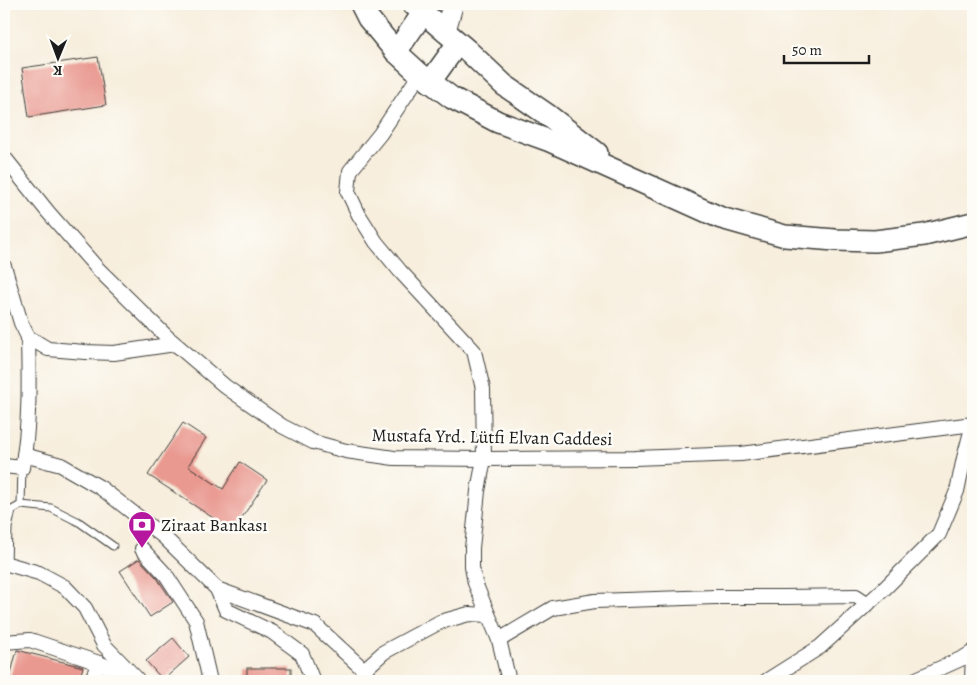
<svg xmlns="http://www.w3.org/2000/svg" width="977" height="685" font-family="Alegreya,serif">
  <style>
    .building { fill: #e99990 }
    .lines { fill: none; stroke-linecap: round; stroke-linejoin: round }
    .lane-casing { stroke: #3d3c39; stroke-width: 9 }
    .street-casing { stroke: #3d3c39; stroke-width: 16 }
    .secondary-casing { stroke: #3d3c39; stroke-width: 22 }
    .primary-casing { stroke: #3d3c39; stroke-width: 24 }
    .lane { stroke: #fff; stroke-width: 7 }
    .street { stroke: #fff; stroke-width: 14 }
    .secondary { stroke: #fff; stroke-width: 20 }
    .primary { stroke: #fff; stroke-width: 21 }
    .labels { text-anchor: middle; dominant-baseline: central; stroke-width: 5; stroke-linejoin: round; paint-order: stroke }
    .street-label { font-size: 18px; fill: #1c1c1c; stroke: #fdfcf7 }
    .poi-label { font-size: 18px; fill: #1c1c1c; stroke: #fdfcf7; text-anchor: start }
  </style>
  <rect width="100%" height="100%" fill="#fdfcf7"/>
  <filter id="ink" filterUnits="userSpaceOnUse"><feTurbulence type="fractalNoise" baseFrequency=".02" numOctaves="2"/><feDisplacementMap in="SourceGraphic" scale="10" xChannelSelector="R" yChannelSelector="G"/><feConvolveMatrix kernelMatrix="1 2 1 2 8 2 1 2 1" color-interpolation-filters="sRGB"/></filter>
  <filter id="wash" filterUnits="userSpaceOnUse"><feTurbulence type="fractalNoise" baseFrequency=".0096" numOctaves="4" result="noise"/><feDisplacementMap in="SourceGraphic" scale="20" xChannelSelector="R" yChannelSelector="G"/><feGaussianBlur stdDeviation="1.12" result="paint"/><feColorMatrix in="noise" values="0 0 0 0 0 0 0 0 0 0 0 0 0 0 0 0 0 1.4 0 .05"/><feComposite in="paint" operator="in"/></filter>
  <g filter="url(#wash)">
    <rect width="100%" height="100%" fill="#f7eedd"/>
    <g id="blocks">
      <g class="building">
        <path d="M98,57L106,105L29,117L22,68Z"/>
        <path d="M183,423L206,438L188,466L223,489L240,462L267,480L233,531L148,475Z"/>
        <path d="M139,559L157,578L173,602L150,617L120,571Z"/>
        <path d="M173,638L189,657L163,680L146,661Z"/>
        <path d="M17,650L83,667L79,681H9Z"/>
        <rect x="247" y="668" width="44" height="13"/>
      </g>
    </g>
  </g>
  <g filter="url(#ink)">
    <use href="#blocks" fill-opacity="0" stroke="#3d3c39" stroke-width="1"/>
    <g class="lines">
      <defs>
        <g id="lane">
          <path d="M21,505L51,508L79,522L113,546"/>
          <path d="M7,564L8,528L12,510L21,505L22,468"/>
        </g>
        <g id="street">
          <path d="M420,74L380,134L350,171L348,192L359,215L376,242L400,271L474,351L483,389L484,459L478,491L472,548V567L475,583L499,640L509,681"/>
          <path d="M4,157L48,212L97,268L166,336L226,387L282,426L313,442L346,451L394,458L484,459L635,458L741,454L973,424"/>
          <path d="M4,266L21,323L28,337L48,349L85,352L114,353L175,344"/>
          <path d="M24,455L61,465L101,488L164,537L217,589L226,610L272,632L302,654L313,681"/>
          <path d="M4,466L22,468C30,425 29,380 28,337"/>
          <path d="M142,549L166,575L196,621L210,681"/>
          <path d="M4,563L39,573L65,587L85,608L104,645L137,679"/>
          <path d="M217,589L315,625L364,670L363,681"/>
          <path d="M499,640L553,608L595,601L715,597H785L856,596L868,604"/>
          <path d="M4,642L30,640L99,663L131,677"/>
          <path d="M364,670L384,652L440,622L469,614L488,615"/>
          <path d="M91,681L99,663"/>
          <path d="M766,681L820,647L884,589L939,534L957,491L964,458L973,424"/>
          <path d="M912,681L963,658L973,652"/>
          <path d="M972,681L973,652"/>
        </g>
        <path id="secondary" d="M445,32L453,4"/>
        <g id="primary">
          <path d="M361,4L368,18L396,52L420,74L452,98L498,122L550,141L721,218L785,236L835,240L875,241L924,235L973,223"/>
          <path d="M413,4L467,50L504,85L549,116L597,153"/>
          <path d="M396,52L423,13"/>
          <path d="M430,82L458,43"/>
        </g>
      </defs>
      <use href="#lane" class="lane-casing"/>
      <use href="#street" class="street-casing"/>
      <use href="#secondary" class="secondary-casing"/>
      <use href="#primary" class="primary-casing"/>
      <use href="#lane" class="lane"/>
      <use href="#street" class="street"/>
      <use href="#secondary" class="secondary"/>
      <use href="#primary" class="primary"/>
    </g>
  </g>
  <defs>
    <symbol id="bank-pin" viewBox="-11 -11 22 30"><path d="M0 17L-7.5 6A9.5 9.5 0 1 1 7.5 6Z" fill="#b5179e" stroke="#fdfcf7"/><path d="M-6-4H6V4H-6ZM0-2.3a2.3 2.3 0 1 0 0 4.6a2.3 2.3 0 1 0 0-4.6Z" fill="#fff"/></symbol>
  </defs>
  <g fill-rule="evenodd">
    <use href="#bank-pin" x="126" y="509" width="32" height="43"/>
  </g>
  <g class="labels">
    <g class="street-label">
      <text transform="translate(492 437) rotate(1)">Mustafa Yrd. Lütfi Elvan Caddesi</text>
    </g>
    <g class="poi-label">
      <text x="161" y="525">Ziraat Bankası</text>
    </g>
  </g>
  <rect width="977" height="685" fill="none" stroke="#fdfcf7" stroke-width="20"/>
  <g transform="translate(58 58) rotate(181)" stroke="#fdfcf7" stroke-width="4" paint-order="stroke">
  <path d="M0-4L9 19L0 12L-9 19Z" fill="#1c1c1c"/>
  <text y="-8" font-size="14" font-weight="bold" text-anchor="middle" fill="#1c1c1c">K</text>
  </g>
  <path d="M784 55v8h85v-8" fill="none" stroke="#1c1c1c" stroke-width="2.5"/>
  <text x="792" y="55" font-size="15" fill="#1c1c1c" stroke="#fdfcf7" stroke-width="4" paint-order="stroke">50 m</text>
</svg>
